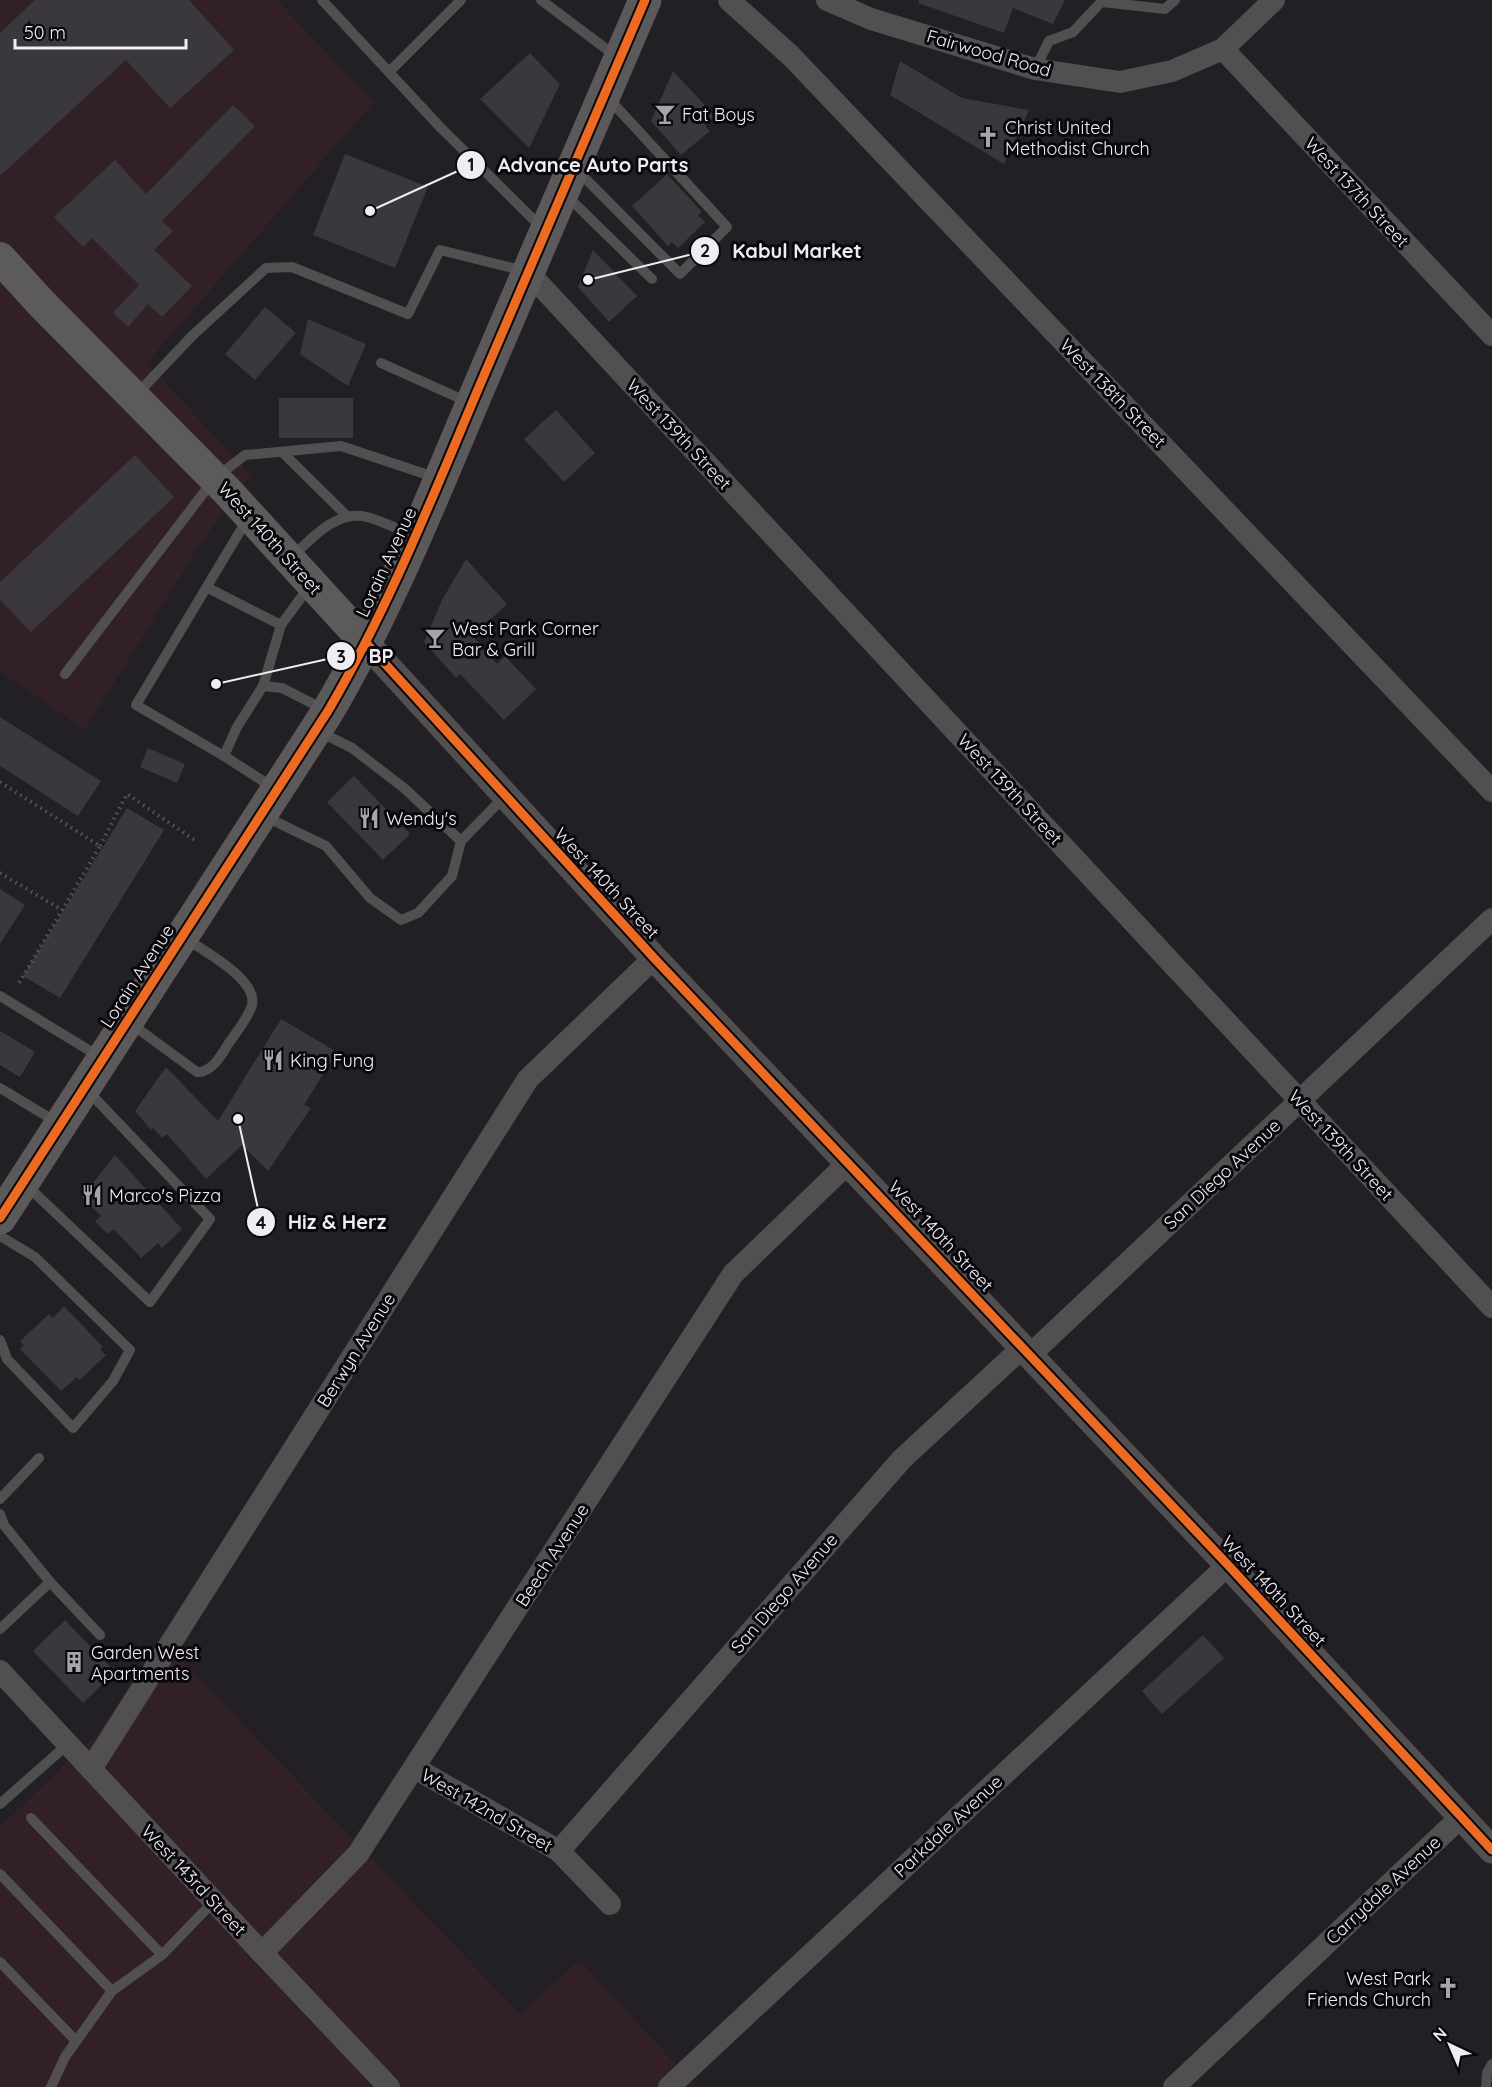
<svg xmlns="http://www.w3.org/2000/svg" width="1492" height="2087" font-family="Quicksand,sans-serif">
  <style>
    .industrial { fill: #312026 }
    .building { fill: #3a383d }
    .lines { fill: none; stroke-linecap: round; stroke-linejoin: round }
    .path { stroke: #595859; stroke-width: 4; stroke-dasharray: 1.5 4.5; stroke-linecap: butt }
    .service { stroke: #514f50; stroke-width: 10 }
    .minor { stroke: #514f50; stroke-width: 22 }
    .tertiary { stroke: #514f50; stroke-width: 27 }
    .secondary { stroke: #5d5a5a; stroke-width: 32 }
    .primary { stroke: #5b5959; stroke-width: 33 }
    .cycleway-casing { stroke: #0a080c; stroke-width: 13 }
    .cycleway { stroke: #ed6a23; stroke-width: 9 }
    .labels { text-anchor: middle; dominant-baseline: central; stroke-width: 6; stroke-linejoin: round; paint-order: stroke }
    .street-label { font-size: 18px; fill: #f0ecf4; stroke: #0a080c }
    .poi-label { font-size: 18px; fill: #f0ecf4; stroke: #0a080c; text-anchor: start }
    .leader { fill: none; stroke: #f0ecf4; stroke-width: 2 }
    .callout-dot { fill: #f0ecf4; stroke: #0a080c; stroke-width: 2 }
    .mark-label { font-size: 18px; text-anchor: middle; font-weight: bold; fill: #111 }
    .callout-label { font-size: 20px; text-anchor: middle; font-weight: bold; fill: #f0ecf4; stroke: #0a080c; stroke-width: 6; stroke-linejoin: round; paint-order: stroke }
  </style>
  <rect width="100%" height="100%" fill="#221f25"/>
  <g class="industrial">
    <path d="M0,0H277L374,102L147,363L251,475L199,546L85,730L0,672Z"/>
    <path d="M162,1639L520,2014L579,1960L697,2087H0V1827L102,1728Z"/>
  </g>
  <g class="building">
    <path d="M35,0H189L234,50L170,108L126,60L0,176V33Z"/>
    <path d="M919,0H1065L1053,24L1013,8L1004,33L918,3Z"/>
    <path d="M530,53L560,84L529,148L480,99Z"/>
    <path d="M900,61L962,98L1029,110L1004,164L890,95Z"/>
    <path d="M673,71L715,116L705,126L710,131L681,155L651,121Z"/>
    <path d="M233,105L255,126L162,221L173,231L154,250L192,286L162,317L148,304L128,327L113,313L139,285L92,238L83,247L54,217L115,160L146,194Z"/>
    <path d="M345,154L428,187L395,268L313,235Z"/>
    <path d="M667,174L702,212L698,215L705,222L678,248L672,242L668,246L632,206Z"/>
    <path d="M593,250L637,296L609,322L578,287Z"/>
    <path d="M265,307L296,333L255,380L225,354Z"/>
    <path d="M308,319L366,344L348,386L300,354Z"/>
    <rect x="279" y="398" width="74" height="40"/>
    <path d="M556,410L595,453L564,482L524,439Z"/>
    <path d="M135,455L174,497L31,632L0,600V582Z"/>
    <path d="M466,559L507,604L473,636L497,664L505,656L536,689L504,720L460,674L456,678L424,642L442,600Z"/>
    <path d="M0,717L101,781L78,816L0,766Z"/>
    <path d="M148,748L185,764L177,783L140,767Z"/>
    <path d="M354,776L410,834L383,860L327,802Z"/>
    <path d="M127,808L164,830L60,998L23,976Z"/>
    <path d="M0,889L25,905L0,944Z"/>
    <path d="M281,1019L337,1052L304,1105L311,1108L268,1171L242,1145L206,1179L167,1134L162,1138L153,1128L151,1130L135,1111L166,1067L218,1121Z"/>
    <path d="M0,1031L35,1052L20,1077L0,1065Z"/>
    <path d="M115,1155L182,1229L162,1248L158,1243L141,1258L114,1229L108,1234L95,1221L101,1216L82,1197Z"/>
    <path d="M64,1306L103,1347L100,1350L106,1355L80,1380L77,1377L61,1391L20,1349L24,1345L20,1341L49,1314L53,1318Z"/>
    <path d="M65,1620L115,1672L83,1703L33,1651Z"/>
    <path d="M1203,1635L1224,1658L1162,1714L1142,1691Z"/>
  </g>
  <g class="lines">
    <g class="path">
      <path d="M0,782L100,846L19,983"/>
      <path d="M100,846L127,794L196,841"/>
      <path d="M0,873L62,910"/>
    </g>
    <g class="service">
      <path d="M322,0L440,127L543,229"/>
      <path d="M541,0L617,57"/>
      <path d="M1102,2L1165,9L1175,0"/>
      <path d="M1035,69L1049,41L1073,32L1103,0"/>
      <path d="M389,72L461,0"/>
      <path d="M576,169L680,274L727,227L609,99"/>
      <path d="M565,194L652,279"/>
      <path d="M381,363L468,402"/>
      <path d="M136,395L192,336L266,268L292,267L408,314L440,250L525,271"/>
      <path d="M282,452L347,516"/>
      <path d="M291,558C311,539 337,509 367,517C382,521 397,529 411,534"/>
      <path d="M208,588L281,625"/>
      <path d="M65,674L215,478L245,455L341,446L437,478"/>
      <path d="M263,686L281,625L311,584"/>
      <path d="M320,732L352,748L404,788L461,841"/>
      <path d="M224,756L136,705L248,518"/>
      <path d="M274,788L224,756L237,727L263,686L282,688L325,710"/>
      <path d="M264,816L326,846L370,898L401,920L418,913L452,876L461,841L505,796"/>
      <path d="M0,996L100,1057"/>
      <path d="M130,1023L197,1072C211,1073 221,1056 227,1046C234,1035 249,1017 252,1005C258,979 203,951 185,938"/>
      <path d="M0,1088L58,1123"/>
      <path d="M25,1184L150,1302L210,1219L87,1090"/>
      <path d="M0,1236L35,1257L130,1350L113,1381L73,1428L7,1359L0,1340"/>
      <path d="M0,1499L39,1458"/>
      <path d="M0,1514L4,1525L50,1582L0,1629"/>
      <path d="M50,1582L100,1635"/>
      <path d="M0,1804L68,1744"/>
      <path d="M31,1818L162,1955"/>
      <path d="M0,1874L112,1991"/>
      <path d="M0,1962L76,2041"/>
      <path d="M51,2087L65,2057L112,1991L162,1955L214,1901"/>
      <path d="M1486,2087L1487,2073L1492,2064"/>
    </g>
    <g class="minor">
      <path d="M729,0L791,56L1492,791"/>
      <path d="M827,0L871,19L1035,69L1120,82L1172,71L1223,49L1274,0"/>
      <path d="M1223,49L1492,335"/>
      <path d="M528,272L1492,1307"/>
      <path d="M1030,1355L1492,919"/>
      <path d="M0,1671L262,1953L389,2087"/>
      <path d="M415,1768L559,1851L610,1904"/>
      <path d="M91,1769L528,1079L654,958"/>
      <path d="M559,1851L902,1459L1023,1347"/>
      <path d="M262,1953L358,1854L733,1274L849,1162"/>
      <path d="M669,2087L1228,1565"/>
      <path d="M1174,2087L1461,1817"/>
    </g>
    <path class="tertiary" d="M367,644L654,958L1228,1565L1492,1850"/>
    <path class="secondary" d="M0,258L42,304L228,492L367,644"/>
    <path class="primary" d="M0,1218L328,711C389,607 432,498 479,387C534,258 590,129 645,0"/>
    <defs>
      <g id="cycleway">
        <path d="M367,644L654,958L1228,1565L1492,1850"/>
        <path d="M0,1218L328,711C389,607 432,498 479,387C534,258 590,129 645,0"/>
      </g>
    </defs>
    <use href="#cycleway" class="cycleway-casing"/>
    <use href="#cycleway" class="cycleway"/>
  </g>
  <defs>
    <symbol id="bar-bare" viewBox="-9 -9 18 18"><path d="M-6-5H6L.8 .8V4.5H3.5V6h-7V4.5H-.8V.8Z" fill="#a8a4ac" stroke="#0a080c" stroke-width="2.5" paint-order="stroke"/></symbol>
    <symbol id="church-bare" viewBox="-9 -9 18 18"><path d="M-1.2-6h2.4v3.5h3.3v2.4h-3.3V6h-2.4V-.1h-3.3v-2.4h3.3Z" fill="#a8a4ac" stroke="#0a080c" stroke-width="2.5" paint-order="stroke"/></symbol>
    <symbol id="restaurant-bare" viewBox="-9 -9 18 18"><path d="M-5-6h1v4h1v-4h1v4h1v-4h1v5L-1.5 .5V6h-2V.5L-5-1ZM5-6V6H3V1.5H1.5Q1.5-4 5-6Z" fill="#a8a4ac" stroke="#0a080c" stroke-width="2.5" paint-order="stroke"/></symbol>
    <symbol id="building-bare" viewBox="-9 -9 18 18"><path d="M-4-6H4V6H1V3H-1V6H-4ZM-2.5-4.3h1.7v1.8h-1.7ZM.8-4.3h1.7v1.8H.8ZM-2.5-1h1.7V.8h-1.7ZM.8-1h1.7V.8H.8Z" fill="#a8a4ac" stroke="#0a080c" stroke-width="2.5" paint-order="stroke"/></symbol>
  </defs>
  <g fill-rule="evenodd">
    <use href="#bar-bare" x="650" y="99" width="30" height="30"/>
    <use href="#church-bare" x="973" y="122" width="30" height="30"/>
    <use href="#bar-bare" x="420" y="623" width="30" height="30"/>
    <use href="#restaurant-bare" x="354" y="803" width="30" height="30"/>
    <use href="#restaurant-bare" x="258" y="1045" width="30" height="30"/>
    <use href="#restaurant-bare" x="77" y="1180" width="30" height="30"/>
    <use href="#building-bare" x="59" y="1647" width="30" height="30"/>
    <use href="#church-bare" x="1433" y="1973" width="30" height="30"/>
  </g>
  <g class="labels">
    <g class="street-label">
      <text transform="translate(989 53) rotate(16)">Fairwood Road</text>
      <text transform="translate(1357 192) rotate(47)">West 137th Street</text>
      <text transform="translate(1113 393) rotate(46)">West 138th Street</text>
      <text transform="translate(679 434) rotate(47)">West 139th Street</text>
      <text transform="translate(270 538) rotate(48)">West 140th Street</text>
      <text transform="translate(386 562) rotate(-65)">Lorain Avenue</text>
      <text transform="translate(1010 789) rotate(47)">West 139th Street</text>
      <text transform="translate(607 883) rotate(47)">West 140th Street</text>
      <text transform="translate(137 976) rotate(-57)">Lorain Avenue</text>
      <text transform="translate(1341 1145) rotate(47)">West 139th Street</text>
      <text transform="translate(1222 1174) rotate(-43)">San Diego Avenue</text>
      <text transform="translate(941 1236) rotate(47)">West 140th Street</text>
      <text transform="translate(356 1350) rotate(-58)">Berwyn Avenue</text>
      <text transform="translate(552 1555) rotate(-57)">Beech Avenue</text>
      <text transform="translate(1274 1591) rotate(47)">West 140th Street</text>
      <text transform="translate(784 1593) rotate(-49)">San Diego Avenue</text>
      <text transform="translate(487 1810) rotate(30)">West 142nd Street</text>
      <text transform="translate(948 1826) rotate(-43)">Parkdale Avenue</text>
      <text transform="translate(194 1880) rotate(47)">West 143rd Street</text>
      <text transform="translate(1383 1890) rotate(-43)">Carrydale Avenue</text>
    </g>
    <g class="poi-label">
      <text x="682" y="114">Fat Boys</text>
      <text x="1005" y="127">Christ United<tspan x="1005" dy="21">Methodist Church</tspan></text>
      <text x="452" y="628">West Park Corner<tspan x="452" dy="21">Bar &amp; Grill</tspan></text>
      <text x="386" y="818">Wendy's</text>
      <text x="290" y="1060">King Fung</text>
      <text x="109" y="1195">Marco's Pizza</text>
      <text x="91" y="1652">Garden West<tspan x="91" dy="21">Apartments</tspan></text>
      <text x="1431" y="1978" text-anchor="end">West Park<tspan x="1431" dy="21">Friends Church</tspan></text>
    </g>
  </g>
  <path class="leader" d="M370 211L471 165M588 280L705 251M216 684L341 656M238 1119L261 1222"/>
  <g class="callout-dot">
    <circle cx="370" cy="211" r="6"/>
    <circle cx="588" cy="280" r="6"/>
    <circle cx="216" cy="684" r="6"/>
    <circle cx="238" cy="1119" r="6"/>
    <circle cx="471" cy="165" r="15"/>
    <circle cx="705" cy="251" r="15"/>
    <circle cx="341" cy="656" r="15"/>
    <circle cx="261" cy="1222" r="15"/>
  </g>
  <g class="mark-label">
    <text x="471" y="171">1</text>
    <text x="705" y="257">2</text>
    <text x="341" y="663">3</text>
    <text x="261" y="1229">4</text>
  </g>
  <g class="callout-label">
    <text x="593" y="172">Advance Auto Parts</text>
    <text x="797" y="258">Kabul Market</text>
    <text x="381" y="663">BP</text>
    <text x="337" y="1229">Hiz &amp; Herz</text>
  </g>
  <g transform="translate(1450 2045) rotate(316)" stroke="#0a080c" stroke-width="4.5" paint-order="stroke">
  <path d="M0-4.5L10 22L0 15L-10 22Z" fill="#f0ecf4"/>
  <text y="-9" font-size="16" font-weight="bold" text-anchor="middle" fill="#f0ecf4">N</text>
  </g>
  <path d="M15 39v9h171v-9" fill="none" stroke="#f0ecf4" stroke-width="3"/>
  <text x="24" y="39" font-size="18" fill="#f0ecf4" stroke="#0a080c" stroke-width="4.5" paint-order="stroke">50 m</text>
</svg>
